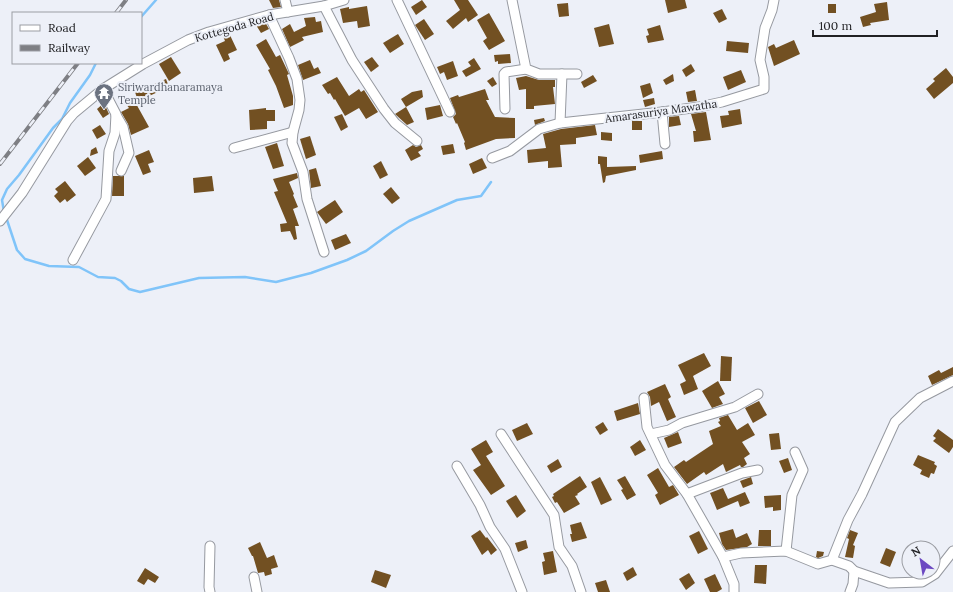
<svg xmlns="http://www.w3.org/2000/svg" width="953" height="592" font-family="Lora,serif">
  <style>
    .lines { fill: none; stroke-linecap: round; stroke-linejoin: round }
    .stream { stroke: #80c4f9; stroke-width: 2.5 }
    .building { fill: #725022 }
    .minor-casing { stroke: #9699a0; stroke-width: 11 }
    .minor { stroke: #fff; stroke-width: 9 }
    .rail-casing { stroke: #7e7f84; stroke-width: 4 }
    .rail { stroke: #edf0f8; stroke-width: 2.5; stroke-dasharray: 8; stroke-linecap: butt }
    .labels { text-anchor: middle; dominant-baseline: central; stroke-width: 4; stroke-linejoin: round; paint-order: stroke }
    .street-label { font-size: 11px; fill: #212124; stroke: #edf0f8 }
    .worship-label { font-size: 11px; fill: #5b616d; stroke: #edf0f8; text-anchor: start }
  </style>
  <rect width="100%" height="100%" fill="#edf0f8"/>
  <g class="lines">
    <g class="stream">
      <path d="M141,17L156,0"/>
      <path d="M4,212L2,200L7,189L19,175L53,128L62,119L70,103L90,75L96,63"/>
      <path d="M6,217L17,250L25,259L49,266L79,267L98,277L115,278L121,281L129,289L140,292L199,278L245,277L276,282L311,273L347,260L366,251L393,231L409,221L457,200L481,196L491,182"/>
    </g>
  </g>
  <g class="building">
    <path d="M269,0H279L281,7L273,8Z"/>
    <path d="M422,0L427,7L416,15L411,7Z"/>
    <path d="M454,0H468L478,15L468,22L466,18L453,29L446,21L460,10Z"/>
    <path d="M665,0H685L687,8L668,13Z"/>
    <path d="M887,2L889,20L870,23L871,25L863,27L860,17L876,12L874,4Z"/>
    <path d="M568,3L569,16L559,17L557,4Z"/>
    <rect x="828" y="4" width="8" height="9"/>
    <path d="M367,6L370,26L358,28L357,21L343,23L340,9L349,7V9Z"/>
    <path d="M722,9L727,19L719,23L713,13Z"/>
    <path d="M489,13L505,41L489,50L483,41L487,38L477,20Z"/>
    <path d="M315,17L316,22L321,21L323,32L302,37L304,40L290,47L282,29L290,24L294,32L306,26L304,18Z"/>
    <path d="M424,19L434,34L425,40L415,25Z"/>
    <path d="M265,22L269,29L261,33L256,25Z"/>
    <path d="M609,24L614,44L599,47L594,28Z"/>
    <path d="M660,25L664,40L648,43L646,36L649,35L647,29Z"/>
    <path d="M229,33L237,50L228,54L230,59L224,62L216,45L225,41L223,36Z"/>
    <path d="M398,34L404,44L390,53L383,43Z"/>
    <path d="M266,39L276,57L280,55L289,74L287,75L293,96V105L284,108L276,86L268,70L270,69L256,45Z"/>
    <path d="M794,40L800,54L774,66L768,47L774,44L776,48Z"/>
    <path d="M727,41L749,43L748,53L726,51Z"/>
    <path d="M510,54L511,63L498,64V61L495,62L494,55Z"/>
    <path d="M171,57L181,73L169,81L159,64Z"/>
    <path d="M372,57L379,66L371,72L364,62Z"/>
    <path d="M474,58L481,69L466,77L462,71L471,66L468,62Z"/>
    <path d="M310,60L314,69L318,67L321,73L303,80L298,65Z"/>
    <path d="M453,61L458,76L447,80L444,72L440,74L437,67Z"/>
    <path d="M691,64L695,71L686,77L682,70Z"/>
    <path d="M946,68L953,77V83L934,99L926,89L935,81L933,79Z"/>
    <path d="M741,70L746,82L728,90L723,77Z"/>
    <path d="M673,74L674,81L666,85L663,80Z"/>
    <path d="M593,75L597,81L584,88L581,82Z"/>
    <path d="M526,76L539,80H555V87H553L555,104L534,106V109H526V89L519,90L516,78Z"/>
    <path d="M337,77L349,96L359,89L361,92L364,90L378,112L366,119L359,108L345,116L335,99L334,100L330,93L328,94L322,85Z"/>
    <path d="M493,77L497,84L492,87L487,81Z"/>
    <path d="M166,79L169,87L138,101L135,92Z"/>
    <path d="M650,83L653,93L643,98L640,86Z"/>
    <path d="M485,89L489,100H486L495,117L515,118V138L496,139L466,150L464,143L465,142L457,123L456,124L453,117L456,114L450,98L458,95L459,97Z"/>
    <path d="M422,90L423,97L406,107L401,99L412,92Z"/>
    <path d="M695,90L697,101L688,102L686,92Z"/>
    <path d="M654,98L655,104L645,107L643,100Z"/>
    <path d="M134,100L149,127L131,135L128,124L121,112L129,108L126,104Z"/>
    <path d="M104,103L109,114L103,118L97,109Z"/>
    <path d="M440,105L443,116L427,120L425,108Z"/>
    <path d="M406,107L414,122L407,125L395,114Z"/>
    <path d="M266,108V110H275V121H267V129L250,130L249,110Z"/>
    <path d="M740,109L742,124L722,128L720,116L729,115L728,111Z"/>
    <path d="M706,112L711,140L694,142L693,131H696L691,114Z"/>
    <path d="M342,114L348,127L341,131L334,117Z"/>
    <path d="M679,116L681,125L669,127V117Z"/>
    <path d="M544,118L545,121L535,125L534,120Z"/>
    <rect x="632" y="121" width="10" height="9"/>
    <path d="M100,125L106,134L97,139L92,130Z"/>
    <path d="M595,125L597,135L576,138V144L560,145L562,167L548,168V161L528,163L527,150L546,148L543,134L561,129Z"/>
    <path d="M601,132L612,133V141L601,140Z"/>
    <path d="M310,136L316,155L306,159L300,139Z"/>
    <path d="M277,143L284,166L273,169L265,147Z"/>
    <path d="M453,144L455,153L443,155L441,146Z"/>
    <path d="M413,145L416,147L421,145L423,149L418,152L421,156L411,161L405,150Z"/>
    <path d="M96,147L98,153L90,156L91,150Z"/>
    <path d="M149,150L154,162L148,164L151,172L143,175L135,156Z"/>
    <path d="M662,151L663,159L640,163L639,155Z"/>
    <path d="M598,156L607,157V167L636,166V170L606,176L605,182L603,183L600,164H598Z"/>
    <path d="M88,157L96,168L85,176L77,166Z"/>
    <path d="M482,158L487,168L473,174L469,164Z"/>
    <path d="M381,161L388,175L380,179L373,166Z"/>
    <path d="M316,168L321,186L311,188L309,170Z"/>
    <path d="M297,173L298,178L289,182L294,194L293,195L298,207L293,209L299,226H295L297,239L294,240L290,231L281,232L280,224L287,223L274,192L278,191L273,179Z"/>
    <path d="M113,176H124V196H112Z"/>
    <path d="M212,176L214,191L194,193L193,178Z"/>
    <path d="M65,181L76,195L67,202L65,199L60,203L54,196L58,192L55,189Z"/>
    <path d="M391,187L400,198L392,204L383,194Z"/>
    <path d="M335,200L343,212L326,224L317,212Z"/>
    <path d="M346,234L351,243L335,250L331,240Z"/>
    <path d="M704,353L711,366L693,376L698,389L684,395L680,384L686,381L678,365Z"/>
    <path d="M721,356L732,357L731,381H720Z"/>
    <path d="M953,367V375L932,385L928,376L939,370L941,373Z"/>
    <path d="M718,381L725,394L719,397L723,404L712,408L702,391Z"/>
    <path d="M665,384L671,397L668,399L676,417L667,421L659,402L651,406L650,397L647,392Z"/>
    <path d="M759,401L767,415L753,423L745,408Z"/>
    <path d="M638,403L640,414L617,421L614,411Z"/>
    <path d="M728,415L737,430L748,423L755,435L742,442L750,454L744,458L747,464L743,467H741L740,465L726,472L723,464L706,475L704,472L687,484L674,467L684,460L686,462L713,444L709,431L721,426L718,422L720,421L719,418Z"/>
    <path d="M603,422L608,430L600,435L595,427Z"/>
    <path d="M527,423L533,434L517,441L512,430Z"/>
    <path d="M938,429L953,440V447L949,453L933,441L936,438L933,436Z"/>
    <path d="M678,432L682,443L668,448L664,438Z"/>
    <path d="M779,433L781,449L771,450L769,434Z"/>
    <path d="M486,440L493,452L486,456L505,486L491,495L473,470L481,465L471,449Z"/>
    <path d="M640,440L646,450L635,456L630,447Z"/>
    <path d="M918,455L935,462L934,464L937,466L934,474L931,473L929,478L920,474L922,470L913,465Z"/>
    <path d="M788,458L792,470L784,473L779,461Z"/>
    <path d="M558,459L562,467L551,473L547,466Z"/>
    <path d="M658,468L669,487L673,485L679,495L660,505L655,495L658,493L647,475Z"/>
    <path d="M580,476L587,487L577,494L578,495L575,496L580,504L564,513L557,502L555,503L552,497L554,496L553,494Z"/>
    <path d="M625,476L636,495L627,500L621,490L623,489L617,480Z"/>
    <path d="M600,477L612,500L601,505L591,482Z"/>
    <path d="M751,477L753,484L743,488L740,481Z"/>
    <path d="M723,488L728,499L745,492L750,503L740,507L738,501L717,510L710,493Z"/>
    <path d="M516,495L526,511L517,518L506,501Z"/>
    <path d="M781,495V510L773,511V507L765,508L764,496Z"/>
    <path d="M581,522L587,538L572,542L570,534H572L570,525Z"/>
    <path d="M733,529L736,538L747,533L752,544L747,547L726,550L722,544L719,533Z"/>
    <path d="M480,530L486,538L487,537L497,550L491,555L488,550L482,555L471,536Z"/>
    <path d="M759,530H771V546H758Z"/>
    <path d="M850,530L858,533L853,545L855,546L853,558L845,557L849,539L847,538Z"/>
    <path d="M699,531L708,549L698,554L689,536Z"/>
    <path d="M526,540L528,548L518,552L515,543Z"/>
    <path d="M260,542L267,558L274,555L278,567L271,569L272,574L265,576L264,572L258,573L253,556H252L248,548Z"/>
    <path d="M886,548L896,552L890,567L880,563Z"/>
    <path d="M553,551L557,572L544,575L542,562L545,561L543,553Z"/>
    <path d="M817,551L824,552L823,556L818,558L816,557Z"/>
    <path d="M755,565H767L766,584L754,583Z"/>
    <path d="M633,567L637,575L627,581L623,573Z"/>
    <path d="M145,568L159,577L155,583L148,579L144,585L137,581Z"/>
    <path d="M375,570L391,575L386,588L371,582Z"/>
    <path d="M689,573L695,583L686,590L679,579Z"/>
    <path d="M715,574L722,589L717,592H710L704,579Z"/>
    <path d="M606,580L610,592H598L595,583Z"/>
  </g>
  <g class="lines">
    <defs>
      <g id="minor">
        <path d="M285,0L288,12"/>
        <path d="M397,0L450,112"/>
        <path d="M512,0L526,69L539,74H577"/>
        <path d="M324,6L352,60L384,109L395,123L417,141"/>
        <path d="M269,15L289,58L297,79L300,100L299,110L293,132L292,143L303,172L307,199L324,252"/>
        <path d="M505,109L504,74L506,72L526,69"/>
        <path d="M662,112L665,144"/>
        <path d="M116,115L123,127L129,153L121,171"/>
        <path d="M560,123L562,74"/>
        <path d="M234,148L293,132"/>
        <path d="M492,158L510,151L539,129L560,123L662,112L699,107L722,102L764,89V77L760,60L765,28L772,10L774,0"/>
        <path d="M0,221L22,193L67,121L74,113L103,89L143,64L188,40L209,32L269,15L324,6L344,0"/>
        <path d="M73,260L106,199L109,151L115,133L116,114L103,89"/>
        <path d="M644,398L647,427L665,465L687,494L723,557L734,584V592"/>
        <path d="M501,434L554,515L559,547L572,566L581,592"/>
        <path d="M651,434L669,430L682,423L735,407L758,394"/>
        <path d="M457,466L480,505L490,527L505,549L522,592"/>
        <path d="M687,494L742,473L758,470"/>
        <path d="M210,546L209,587L210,592"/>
        <path d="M786,551L792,495L803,470L795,452"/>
        <path d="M723,557L741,553L786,551L818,564L832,560L848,520L862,494L895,422L920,398L953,381"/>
        <path d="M832,560L849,566L854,571L889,583L922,582L935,574L953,551"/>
        <path d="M254,577L257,592"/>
        <path d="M850,592L853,584L854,571"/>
      </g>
    </defs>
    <use href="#minor" class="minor-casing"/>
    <use href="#minor" class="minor"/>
    <defs>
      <g id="rail">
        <path d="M116,13L126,0"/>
        <path d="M0,164L78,63"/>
      </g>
    </defs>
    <use href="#rail" class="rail-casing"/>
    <use href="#rail" class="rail"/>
  </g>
  <defs>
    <symbol id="temple-pin" viewBox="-11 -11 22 30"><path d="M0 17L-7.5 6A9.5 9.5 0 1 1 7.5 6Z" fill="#6b7280" stroke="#edf0f8"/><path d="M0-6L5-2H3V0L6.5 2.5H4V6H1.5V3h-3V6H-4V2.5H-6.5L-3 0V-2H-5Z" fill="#fff"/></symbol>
  </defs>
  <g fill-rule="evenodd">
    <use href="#temple-pin" x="93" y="82" width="22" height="30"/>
  </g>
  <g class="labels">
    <g class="street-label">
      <text transform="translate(234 27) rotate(-16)">Kottegoda Road</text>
      <text transform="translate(661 111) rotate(-8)">Amarasuriya Mawatha</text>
    </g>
    <g class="worship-label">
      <text x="118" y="87">Siriwardhanaramaya<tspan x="118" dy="13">Temple</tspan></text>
    </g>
  </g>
  <rect x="12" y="12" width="130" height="52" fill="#edf0f8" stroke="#9b9da3"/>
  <rect x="20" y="25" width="20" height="6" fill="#ffffff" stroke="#9b9da3"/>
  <text x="48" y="32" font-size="12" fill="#212124">Road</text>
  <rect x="20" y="45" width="20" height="6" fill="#7e7f84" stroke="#9b9da3"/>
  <text x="48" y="52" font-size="12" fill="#212124">Railway</text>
  <g transform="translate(921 560) rotate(329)"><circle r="19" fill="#edf0f8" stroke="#9b9da3"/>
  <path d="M0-3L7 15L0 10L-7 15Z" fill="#6c49c2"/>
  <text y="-6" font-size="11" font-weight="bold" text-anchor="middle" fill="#212124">N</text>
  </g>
  <path d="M813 30v6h124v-6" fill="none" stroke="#212124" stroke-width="2"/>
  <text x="819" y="30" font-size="12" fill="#212124" stroke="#edf0f8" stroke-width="3" paint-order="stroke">100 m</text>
</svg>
